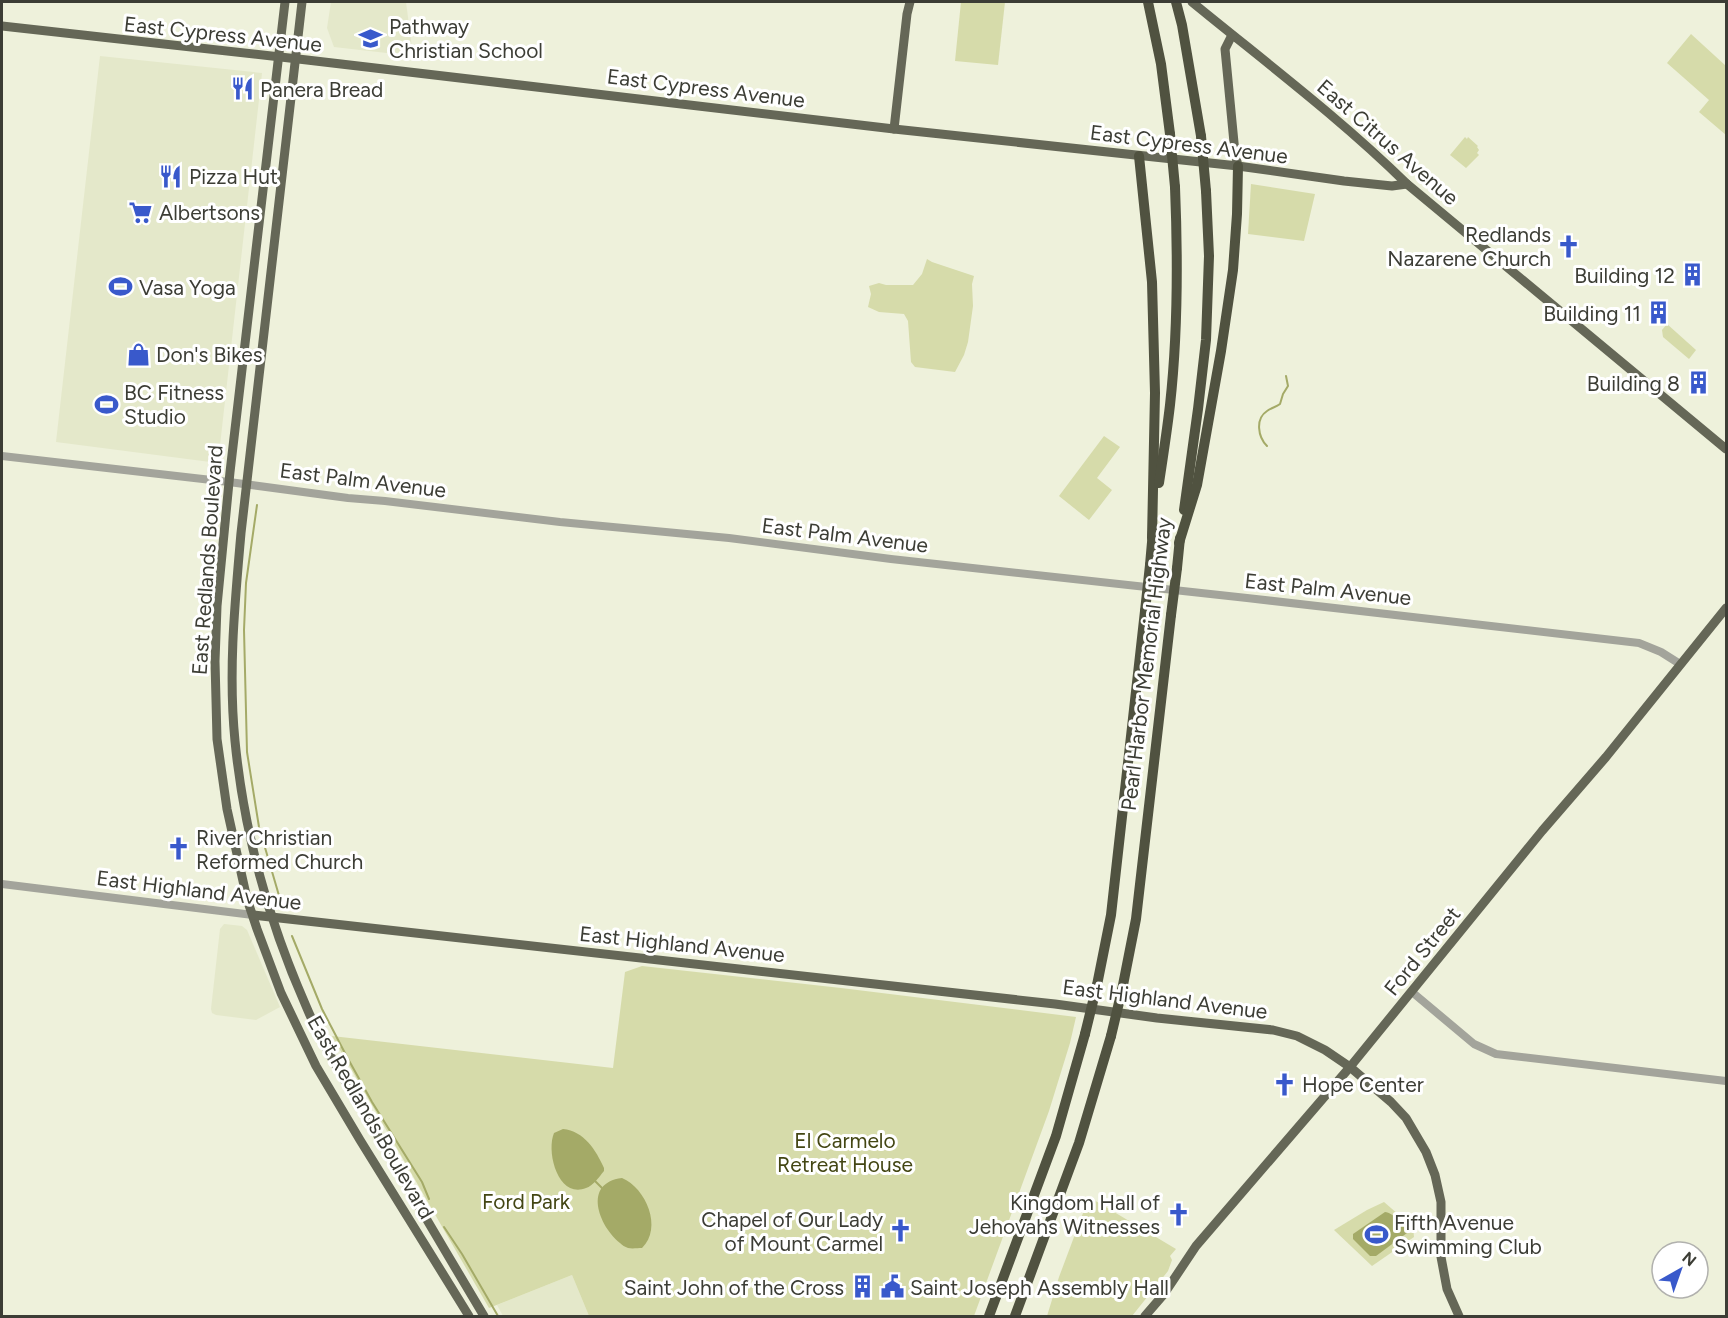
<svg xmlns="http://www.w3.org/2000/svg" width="1728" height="1318" font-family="Figtree,sans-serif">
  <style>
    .built { fill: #e4e8ca }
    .green { fill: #d6dbaa }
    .water { fill: #a4aa67 }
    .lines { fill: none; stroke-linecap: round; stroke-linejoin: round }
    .stream { stroke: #a4aa67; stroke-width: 2 }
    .minor { stroke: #a3a49b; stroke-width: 8 }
    .major { stroke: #656757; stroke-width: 9 }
    .highway { stroke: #505240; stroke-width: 10 }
    .highway-bridge { stroke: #505240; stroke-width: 10 }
    .labels { text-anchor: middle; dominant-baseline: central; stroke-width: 6; stroke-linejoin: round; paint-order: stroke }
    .poi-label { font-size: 21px; fill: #3c3d35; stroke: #fff; text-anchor: start }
    .street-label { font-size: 21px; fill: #3c3d35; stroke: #fff }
    .park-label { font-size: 21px; fill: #434613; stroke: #fff }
  </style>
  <rect width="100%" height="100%" fill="#eef1db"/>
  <g class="built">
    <path d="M331,2H406L413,56L334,47L327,28Z"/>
    <path d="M100,56L262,73L218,463L56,442Z"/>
    <path d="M224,924L242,926L247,930L280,1007L256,1020L216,1015L212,1013L211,1009L220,929Z"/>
    <path d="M572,1275L589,1316H503L497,1305Z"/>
  </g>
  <g class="green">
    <path d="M961,2H1005L998,65L955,61Z"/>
    <path d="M1691,34L1726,66V135L1699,112L1709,100L1667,63Z"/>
    <path d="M1465,137L1467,139L1468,137L1478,146L1477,147L1479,150L1477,153L1479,155L1466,168L1450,155Z"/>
    <path d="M1251,184L1315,194L1304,241L1248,234Z"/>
    <path d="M927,259L932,262L974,276L972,284L973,306L968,342L964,355L955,372L915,367L911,362L908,321L904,314L879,312L868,307L871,294L869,286L879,283L886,285H913L922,274Z"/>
    <path d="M1667,324L1696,350L1689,359L1663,337L1662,330Z"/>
    <path d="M1104,436L1120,447L1097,478L1112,490L1089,520L1059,496Z"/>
    <path d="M642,966L841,988L1076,1017L1070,1043L1049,1111L974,1316H589L572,1275L489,1308L332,1036L613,1068L625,972Z"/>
    <path d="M1089,1197L1176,1249L1170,1256L1172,1260L1168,1271L1132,1316H1047L1059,1277Z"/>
    <path d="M1384,1202L1413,1227L1414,1237L1372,1266L1334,1230L1367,1210Z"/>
  </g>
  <g class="water">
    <path d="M563,1129C584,1131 596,1150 604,1168V1171C599,1177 593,1186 586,1188C558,1199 546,1152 554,1133Z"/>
    <path d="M622,1178C646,1188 663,1228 642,1248C638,1248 632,1249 628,1248C625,1247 622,1245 620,1243C599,1226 582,1183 622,1178Z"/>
    <path d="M1385,1212C1393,1213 1405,1224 1407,1233L1376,1256H1370L1353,1239V1234Z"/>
  </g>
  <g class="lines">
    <g class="stream">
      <path d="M1267,446C1258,437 1255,419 1267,411C1271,408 1276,407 1280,404L1283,394L1288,386L1286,376"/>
      <path d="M257,505L246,583L244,630L247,752L259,827L280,899"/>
      <path d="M292,936L322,1009L347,1057L372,1102L422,1182L429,1199"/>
      <path d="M595,1181L602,1188"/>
      <path d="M444,1227L462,1254L498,1316"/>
    </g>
    <g class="minor">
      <path d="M2,456L229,482L348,498L385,501L560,522L729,538L891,559L1247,598L1639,643L1661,652L1680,664"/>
      <path d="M2,884L253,915"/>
      <path d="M1412,992L1474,1044L1496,1054L1726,1081"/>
    </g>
    <g class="major">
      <path d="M285,2L230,472L217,606L215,661L217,739L227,809L247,899L257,929L281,993L316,1066L360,1140L469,1316"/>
      <path d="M302,2L241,533C235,602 228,671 235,741C244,833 269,922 306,1006C324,1049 350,1089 374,1129C410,1192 447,1254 484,1316"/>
      <path d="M1192,2C1264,61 1340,118 1407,184L1726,449"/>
      <path d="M2,26L307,60L894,129L1238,166L1344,181L1392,186L1407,184"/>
      <path d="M1232,35L1225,49L1235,153L1238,166"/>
      <path d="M894,129L907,14L910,2"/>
      <path d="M253,915L1055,1004L1157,1018L1273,1030L1297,1036L1325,1050L1350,1067L1391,1102L1406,1118L1426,1152L1435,1175L1441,1202V1257L1447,1289L1459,1316"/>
      <path d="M1145,1316L1164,1294L1196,1246L1350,1067L1542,831L1606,757L1726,608"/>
    </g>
    <g class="highway">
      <path d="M1148,2L1161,64L1170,134"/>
      <path d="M1176,2L1182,25L1201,136"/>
      <path d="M1139,156L1152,282L1155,393L1152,538"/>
      <path d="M1159,483C1163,457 1167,431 1170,405C1178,333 1178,259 1175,187"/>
      <path d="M1184,510L1198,409L1206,340L1209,256L1206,191"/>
      <path d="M1179,543L1197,485L1221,351L1233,270L1237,214L1238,166"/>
      <path d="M1150,565L1153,531"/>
      <path d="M1177,568L1180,538"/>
      <path d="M1097,985L1111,915L1145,611"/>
      <path d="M1122,990L1136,919L1171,615"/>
      <path d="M989,1316L1056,1136L1085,1034"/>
      <path d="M1015,1316L1079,1143L1111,1036"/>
    </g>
    <g class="highway-bridge">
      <path d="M1170,134L1175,187"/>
      <path d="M1201,136L1206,191"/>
      <path d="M1145,611L1150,565"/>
      <path d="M1171,615L1177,568"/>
      <path d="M1085,1034L1097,985"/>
      <path d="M1111,1036L1122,990"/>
    </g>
  </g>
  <defs>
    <symbol id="school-bare" viewBox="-9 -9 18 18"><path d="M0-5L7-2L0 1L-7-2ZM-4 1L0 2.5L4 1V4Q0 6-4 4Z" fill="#3959cb" stroke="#fff" stroke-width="2.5" paint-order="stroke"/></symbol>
    <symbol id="restaurant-bare" viewBox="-9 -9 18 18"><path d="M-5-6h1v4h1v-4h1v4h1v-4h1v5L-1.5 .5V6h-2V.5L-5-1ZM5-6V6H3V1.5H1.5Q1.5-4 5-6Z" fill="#3959cb" stroke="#fff" stroke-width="2.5" paint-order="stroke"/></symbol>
    <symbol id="supermarket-bare" viewBox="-9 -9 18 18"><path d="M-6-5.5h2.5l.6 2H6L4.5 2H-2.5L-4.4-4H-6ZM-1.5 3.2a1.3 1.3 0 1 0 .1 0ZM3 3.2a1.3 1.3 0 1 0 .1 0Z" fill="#3959cb" stroke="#fff" stroke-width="2.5" paint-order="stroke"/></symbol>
    <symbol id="church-bare" viewBox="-9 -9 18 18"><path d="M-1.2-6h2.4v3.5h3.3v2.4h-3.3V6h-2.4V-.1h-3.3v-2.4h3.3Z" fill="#3959cb" stroke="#fff" stroke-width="2.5" paint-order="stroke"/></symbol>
    <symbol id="building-bare" viewBox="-9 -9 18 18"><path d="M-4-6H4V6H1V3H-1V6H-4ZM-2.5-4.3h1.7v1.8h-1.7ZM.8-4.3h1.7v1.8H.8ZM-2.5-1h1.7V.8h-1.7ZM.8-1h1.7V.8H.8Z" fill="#3959cb" stroke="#fff" stroke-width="2.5" paint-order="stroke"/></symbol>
    <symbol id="stadium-bare" viewBox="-9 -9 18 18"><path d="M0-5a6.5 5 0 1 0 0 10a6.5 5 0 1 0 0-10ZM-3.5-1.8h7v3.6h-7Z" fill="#3959cb" stroke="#fff" stroke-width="2.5" paint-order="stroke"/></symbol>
    <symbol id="shop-bare" viewBox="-9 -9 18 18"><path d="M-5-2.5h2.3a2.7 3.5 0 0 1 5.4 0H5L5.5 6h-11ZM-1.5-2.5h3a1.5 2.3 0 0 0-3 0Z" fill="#3959cb" stroke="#fff" stroke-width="2.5" paint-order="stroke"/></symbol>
    <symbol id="civic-bare" viewBox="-9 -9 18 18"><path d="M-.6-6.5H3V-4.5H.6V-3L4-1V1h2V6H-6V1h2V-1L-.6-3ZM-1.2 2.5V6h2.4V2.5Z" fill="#3959cb" stroke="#fff" stroke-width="2.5" paint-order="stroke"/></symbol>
  </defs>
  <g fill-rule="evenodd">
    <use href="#school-bare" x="354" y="22" width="33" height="33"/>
    <use href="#restaurant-bare" x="226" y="72" width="33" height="33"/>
    <use href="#restaurant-bare" x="154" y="160" width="33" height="33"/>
    <use href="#supermarket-bare" x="124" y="196" width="33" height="33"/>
    <use href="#church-bare" x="1552" y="230" width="33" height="33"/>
    <use href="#building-bare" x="1676" y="258" width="33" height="33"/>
    <use href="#stadium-bare" x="104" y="270" width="33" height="33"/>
    <use href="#building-bare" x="1642" y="296" width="33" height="33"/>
    <use href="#shop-bare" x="122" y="338" width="33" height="33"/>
    <use href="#building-bare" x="1682" y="366" width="33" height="33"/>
    <use href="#stadium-bare" x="90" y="388" width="33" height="33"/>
    <use href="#church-bare" x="162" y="832" width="33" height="33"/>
    <use href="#church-bare" x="1268" y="1068" width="33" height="33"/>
    <use href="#church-bare" x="1162" y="1198" width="33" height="33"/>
    <use href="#church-bare" x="884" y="1214" width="33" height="33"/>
    <use href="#stadium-bare" x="1360" y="1218" width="33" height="33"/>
    <use href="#building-bare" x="846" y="1270" width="33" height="33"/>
    <use href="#civic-bare" x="876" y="1270" width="33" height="33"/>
  </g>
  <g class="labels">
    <g class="poi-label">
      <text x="389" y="26">Pathway<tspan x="389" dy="24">Christian School</tspan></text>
      <text x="260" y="89">Panera Bread</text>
      <text x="189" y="176">Pizza Hut</text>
      <text x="159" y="212">Albertsons</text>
      <text x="1551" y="234" text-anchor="end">Redlands<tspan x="1551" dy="24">Nazarene Church</tspan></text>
      <text x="1675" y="275" text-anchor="end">Building 12</text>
      <text x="139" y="287">Vasa Yoga</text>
      <text x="1641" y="313" text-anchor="end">Building 11</text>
      <text x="156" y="354">Don's Bikes</text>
      <text x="1680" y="383" text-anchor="end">Building 8</text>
      <text x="124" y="392">BC Fitness<tspan x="124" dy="24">Studio</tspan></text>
      <text x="196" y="837">River Christian<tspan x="196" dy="24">Reformed Church</tspan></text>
      <text x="1302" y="1084">Hope Center</text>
      <text x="1160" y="1202" text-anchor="end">Kingdom Hall of<tspan x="1160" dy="24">Jehovahs Witnesses</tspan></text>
      <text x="883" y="1219" text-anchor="end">Chapel of Our Lady<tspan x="883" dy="24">of Mount Carmel</tspan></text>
      <text x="1394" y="1222">Fifth Avenue<tspan x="1394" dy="24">Swimming Club</tspan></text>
      <text x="844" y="1287" text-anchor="end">Saint John of the Cross</text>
      <text x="910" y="1287">Saint Joseph Assembly Hall</text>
    </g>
    <g class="street-label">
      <text transform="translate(223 34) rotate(6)">East Cypress Avenue</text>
      <text transform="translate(706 88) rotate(7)">East Cypress Avenue</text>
      <text transform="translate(1388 142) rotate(41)">East Citrus Avenue</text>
      <text transform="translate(1189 144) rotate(7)">East Cypress Avenue</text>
      <text transform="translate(363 480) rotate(7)">East Palm Avenue</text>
      <text transform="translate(845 535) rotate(7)">East Palm Avenue</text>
      <text transform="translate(207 560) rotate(-86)">East Redlands Boulevard</text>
      <text transform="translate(1328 589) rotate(6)">East Palm Avenue</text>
      <text transform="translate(1146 664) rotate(-83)">Pearl Harbor Memorial Highway</text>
      <text transform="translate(199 890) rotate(7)">East Highland Avenue</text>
      <text transform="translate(682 944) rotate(6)">East Highland Avenue</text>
      <text transform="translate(1422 951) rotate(-51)">Ford Street</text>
      <text transform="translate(1165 999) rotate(7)">East Highland Avenue</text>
      <text transform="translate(371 1117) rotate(60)">East Redlands Boulevard</text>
    </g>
    <g class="park-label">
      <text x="845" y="1140">El Carmelo<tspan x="845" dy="24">Retreat House</tspan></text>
      <text x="526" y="1201">Ford Park</text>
    </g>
  </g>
  <rect width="1728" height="1318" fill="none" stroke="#3c3d35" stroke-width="6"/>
  <g transform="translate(1680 1270) rotate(40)"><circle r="28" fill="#ffffff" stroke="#b1b1ae" stroke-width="1.5"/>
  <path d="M0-4.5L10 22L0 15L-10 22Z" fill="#3959cb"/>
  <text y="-9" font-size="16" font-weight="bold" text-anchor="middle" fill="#3c3d35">N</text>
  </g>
</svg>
